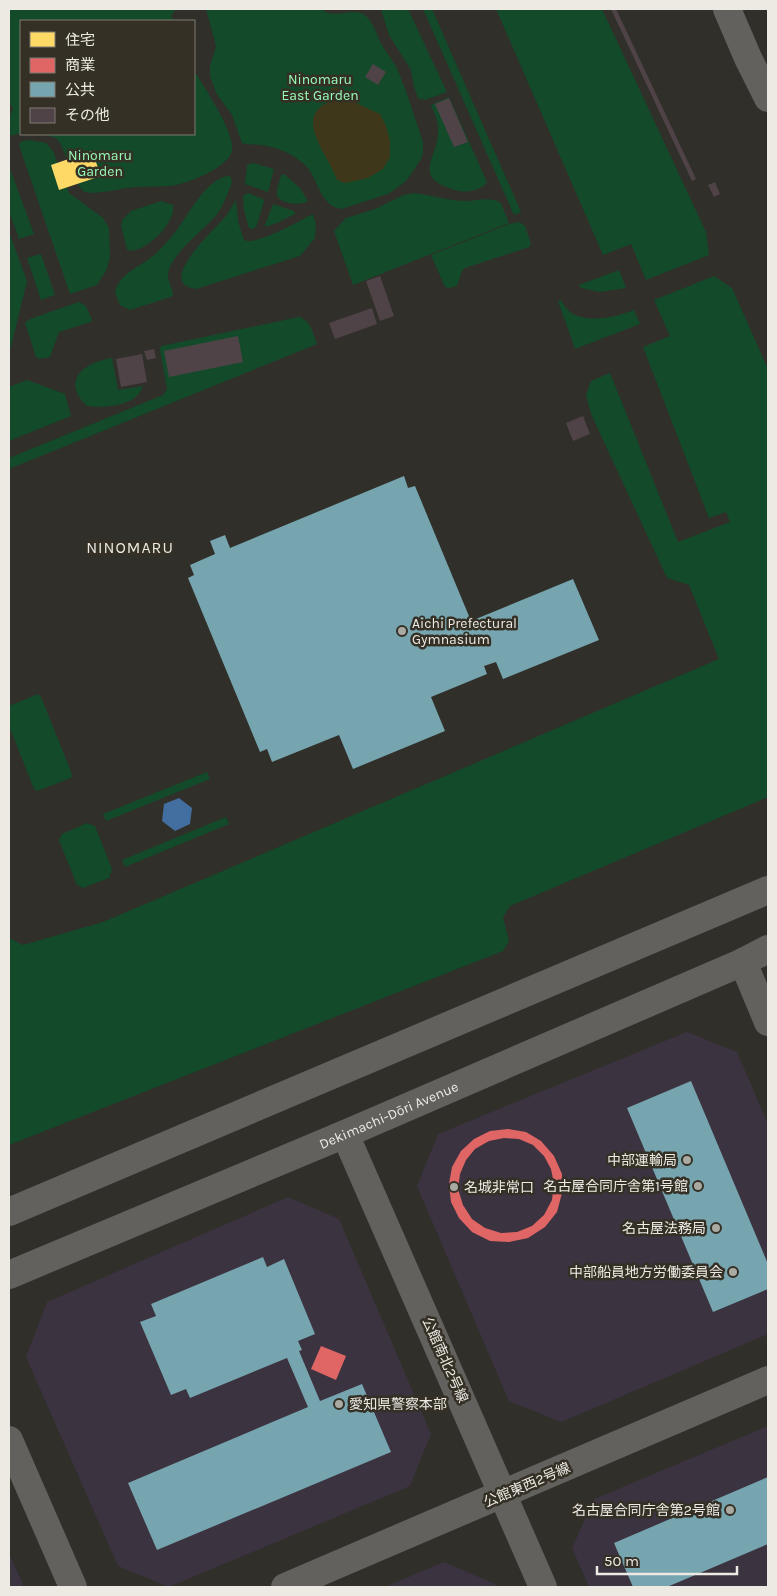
<svg xmlns="http://www.w3.org/2000/svg" width="777" height="1596" font-family="Karla,'Noto Sans JP',sans-serif">
  <style>
    .commercial { fill: #3c3340 }
    .green { fill: #134a2a }
    .sand { fill: #3e371a }
    .water { fill: #436ea0 }
    .homes { fill: #ffd966 }
    .shops { fill: #e06666; fill-rule: evenodd }
    .public { fill: #76a5af }
    .building { fill: #4f4348 }
    .lines { fill: none; stroke-linecap: round; stroke-linejoin: round }
    .secondary { stroke: #63615d; stroke-width: 28 }
    .poi-dot { fill: #aaa9a2; stroke: #343026; stroke-width: 2 }
    .labels { text-anchor: middle; dominant-baseline: central; stroke-width: 5; stroke-linejoin: round; paint-order: stroke }
    .park-label { font-size: 14px; fill: #97fab6; stroke: #343026 }
    .poi-label { font-size: 14px; fill: #eceae3; stroke: #343026; text-anchor: end }
    .street-label { font-size: 14px; fill: #eceae3; stroke: #343026 }
    .quarter-label { font-size: 16px; letter-spacing: 1px; fill: #eceae3; stroke: #343026 }
  </style>
  <rect width="100%" height="100%" fill="#302f2a"/>
  <g class="commercial">
    <path d="M687,1032L737,1052L768,1124V1334L561,1422L509,1401L417,1186L438,1134Z"/>
    <path d="M288,1197L339,1219L431,1434L410,1486L169,1587L118,1566L26,1357L47,1302Z"/>
    <path d="M768,1426V1587H589L572,1548L594,1499Z"/>
    <path d="M9,1553L24,1587H9Z"/>
    <path d="M444,1562L495,1584L496,1587H385Z"/>
  </g>
  <g class="green">
    <path d="M9,9H176L171,16L174,21H21V133L11,136C8,125 8,119 13,109L9,101Z"/>
    <path d="M206,9H322C333,21 354,5 366,16C373,22 377,35 381,43C386,53 395,62 399,73C408,95 415,119 423,142V153L421,159L407,180L397,188L388,194L342,209C318,206 319,177 304,164C293,154 276,147 262,145C255,144 248,145 242,143L232,115L216,93L210,76V66L216,46Z"/>
    <path d="M381,9H408L447,92L425,100L418,98L414,87L411,70L389,35Z"/>
    <path d="M423,9H432L521,212L514,215Z"/>
    <path d="M496,9H602L706,232L709,255L646,280L631,244L603,255Z"/>
    <path d="M194,73L197,75C206,90 236,135 232,151C227,169 186,184 170,186C156,187 141,186 127,188C114,190 102,193 89,193L83,191L79,186L60,143L56,138L42,134H194Z"/>
    <path d="M449,97L487,182C482,190 468,193 459,191C409,178 438,160 438,131C439,122 434,113 431,105Z"/>
    <path d="M30,140L46,143L53,151L69,193L103,218L109,228L110,256L107,269L97,285L70,294L20,148L19,144L22,141Z"/>
    <path d="M253,163L274,169L268,192L245,184L247,165Z"/>
    <path d="M9,166L34,234L19,239L9,211Z"/>
    <path d="M284,174L300,188L308,201C301,206 280,204 277,195C276,190 280,180 281,175Z"/>
    <path d="M230,176L232,181L231,185C227,194 224,205 218,213C206,229 168,255 168,276C168,283 173,288 173,295L171,297L130,310L120,305L115,293C118,274 140,267 153,256C160,250 166,243 172,236C186,220 206,176 230,176Z"/>
    <path d="M248,193L263,199L264,202L256,227L252,229L249,228L244,210L243,196Z"/>
    <path d="M415,193C432,195 448,201 466,201C477,201 491,196 501,203L509,223L353,285L334,231L346,218L375,209L403,195Z"/>
    <path d="M236,200L238,221L244,240C256,246 299,221 313,214L316,224L315,238L300,256L196,289C153,284 218,226 226,216C230,211 232,205 236,200Z"/>
    <path d="M161,201L173,205C178,221 143,256 127,250L121,225L123,219L131,211Z"/>
    <path d="M273,204L294,211L295,214L277,223L265,227V225Z"/>
    <path d="M519,222L525,226L531,244L529,247L465,268L462,271L457,286L450,288L445,287L431,255L509,224Z"/>
    <path d="M9,232L27,281L9,355Z"/>
    <path d="M41,254L55,295L41,300L27,258Z"/>
    <path d="M619,270L626,288L600,292L581,288L579,285Z"/>
    <path d="M714,276L732,288L768,369V797L510,906L503,917L509,941L503,951L9,1145V938L23,945L103,922L719,659L689,585L667,578L591,414L586,395L591,381L610,373L678,542L730,522L726,512L709,518L643,347L670,336L654,300Z"/>
    <path d="M561,300C563,303 565,307 568,310C583,325 617,317 634,310L640,324L575,349L558,301Z"/>
    <path d="M79,302L86,306L92,320L91,322L59,332L50,357L39,359L36,357L25,323L30,319Z"/>
    <path d="M299,317C311,321 313,333 317,344L9,469V458L163,395L167,389L160,350L161,346Z"/>
    <path d="M112,358L118,390L143,386C137,407 104,408 87,406C60,380 85,362 112,358Z"/>
    <path d="M27,380L65,394L71,416L9,441V387Z"/>
    <path d="M38,694L41,697L72,774L71,778L37,791L34,789L9,726V706Z"/>
    <path d="M207,772L210,779L106,821L103,814Z"/>
    <path d="M226,817L229,824L125,867L122,860Z"/>
    <path d="M87,823L95,826L112,869L109,878L83,888L77,885L59,840L62,834Z"/>
  </g>
  <path class="sand" d="M339,87L358,104L380,114L386,126L390,141V157L383,169L368,178L345,183L337,180C331,158 293,119 327,103L331,88Z"/>
  <path class="water" d="M179,798L192,808L190,824L175,831L162,821L164,804Z"/>
  <path class="homes" d="M92,151L101,176L59,190L51,165Z"/>
  <g class="shops">
    <path d="M508,1129L526,1132L541,1141L554,1156L562,1174V1193L557,1212L545,1227L528,1238L509,1242L490,1241L472,1232L459,1218L451,1202L449,1184L452,1167L461,1151L474,1139L490,1131ZM504,1138L519,1139L533,1145L544,1156L551,1169L554,1184L552,1200L544,1215L532,1226L517,1232L501,1233L485,1228L472,1219L463,1205L458,1189L460,1174L466,1160L475,1149L489,1141Z"/>
    <path d="M321,1346L346,1356L336,1380L311,1369Z"/>
  </g>
  <g class="public">
    <path d="M404,476L408,488L415,486L471,621L573,579L599,640L503,679L496,662L484,666L487,674L431,697L445,731L353,769L339,735L272,762L267,749L260,752L188,578L194,575L190,565L215,554L210,541L225,535L230,548Z"/>
    <path d="M691,1081L768,1264V1289L713,1312L627,1108Z"/>
    <path d="M263,1257L267,1267L284,1259L315,1334L298,1341L302,1350L299,1351L320,1401L362,1384L391,1452L157,1550L128,1483L308,1407L287,1358L190,1398L186,1389L171,1395L140,1322L156,1316L151,1304Z"/>
    <path d="M768,1477V1544L667,1587H633L614,1543Z"/>
  </g>
  <g class="building">
    <path d="M611,9H616L696,179L692,181Z"/>
    <path d="M373,64L386,72L378,85L365,77Z"/>
    <path d="M449,98L468,142L454,147L435,104Z"/>
    <path d="M715,182L720,194L714,197L708,185Z"/>
    <path d="M380,276L394,316L380,321L366,281Z"/>
    <path d="M372,308L377,324L335,339L329,323Z"/>
    <path d="M238,336L243,362L169,377L164,351Z"/>
    <path d="M154,349L156,358L147,360L144,351Z"/>
    <path d="M142,354L147,382L121,387L116,359Z"/>
    <path d="M583,416L590,434L573,441L566,423Z"/>
  </g>
  <g class="lines">
    <g class="secondary">
      <path d="M727,9L748,58L768,98"/>
      <path d="M743,962L768,1022"/>
      <path d="M345,1134L543,1587"/>
      <path d="M9,1212L768,890"/>
      <path id="s1" d="M9,1275L345,1134L743,962L768,949"/>
      <path d="M9,1440L73,1587"/>
      <path d="M285,1587L768,1380"/>
    </g>
  </g>
  <g class="poi-dot">
    <circle cx="402" cy="631" r="5"/>
    <circle cx="687" cy="1160" r="5"/>
    <circle cx="698" cy="1186" r="5"/>
    <circle cx="454" cy="1187" r="5"/>
    <circle cx="716" cy="1228" r="5"/>
    <circle cx="733" cy="1272" r="5"/>
    <circle cx="339" cy="1404" r="5"/>
    <circle cx="730" cy="1510" r="5"/>
  </g>
  <g class="labels">
    <g class="park-label">
      <text x="320" y="79">Ninomaru<tspan x="320" dy="16">East Garden</tspan></text>
      <text x="100" y="155">Ninomaru<tspan x="100" dy="16">Garden</tspan></text>
    </g>
    <g class="poi-label">
      <text x="412" y="623" text-anchor="start">Aichi Prefectural<tspan x="412" dy="16">Gymnasium</tspan></text>
      <text x="677" y="1160">中部運輸局</text>
      <text x="688" y="1186">名古屋合同庁舎第1号館</text>
      <text x="464" y="1187" text-anchor="start">名城非常口</text>
      <text x="706" y="1228">名古屋法務局</text>
      <text x="723" y="1272">中部船員地方労働委員会</text>
      <text x="349" y="1404" text-anchor="start">愛知県警察本部</text>
      <text x="720" y="1510">名古屋合同庁舎第2号館</text>
    </g>
    <g class="street-label">
      <text stroke="none"><textPath href="#s1" startOffset="412">Dekimachi-Dōri Avenue</textPath></text>
      <text transform="translate(445 1360) rotate(66)">公館南北2号線</text>
      <text transform="translate(527 1485) rotate(-23)">公館東西2号線</text>
    </g>
    <g class="quarter-label">
      <text x="130" y="547">NINOMARU</text>
    </g>
  </g>
  <rect width="777" height="1596" fill="none" stroke="#eceae3" stroke-width="20"/>
  <rect x="20" y="20" width="175" height="115" fill="#343026" stroke="#7e7a72"/>
  <rect x="30" y="32" width="25" height="15" fill="#ffd966" stroke="#7e7a72"/>
  <text x="65" y="45" font-size="15" fill="#eceae3">住宅</text>
  <rect x="30" y="58" width="25" height="15" fill="#e06666" stroke="#7e7a72"/>
  <text x="65" y="70" font-size="15" fill="#eceae3">商業</text>
  <rect x="30" y="82" width="25" height="15" fill="#76a5af" stroke="#7e7a72"/>
  <text x="65" y="95" font-size="15" fill="#eceae3">公共</text>
  <rect x="30" y="108" width="25" height="15" fill="#4f4348" stroke="#7e7a72"/>
  <text x="65" y="120" font-size="15" fill="#eceae3">その他</text>
  <path d="M597 1566v8h140v-8" fill="none" stroke="#eceae3" stroke-width="2.5"/>
  <text x="604" y="1566" font-size="15" fill="#eceae3" stroke="#343026" stroke-width="4" paint-order="stroke">50 m</text>
</svg>
